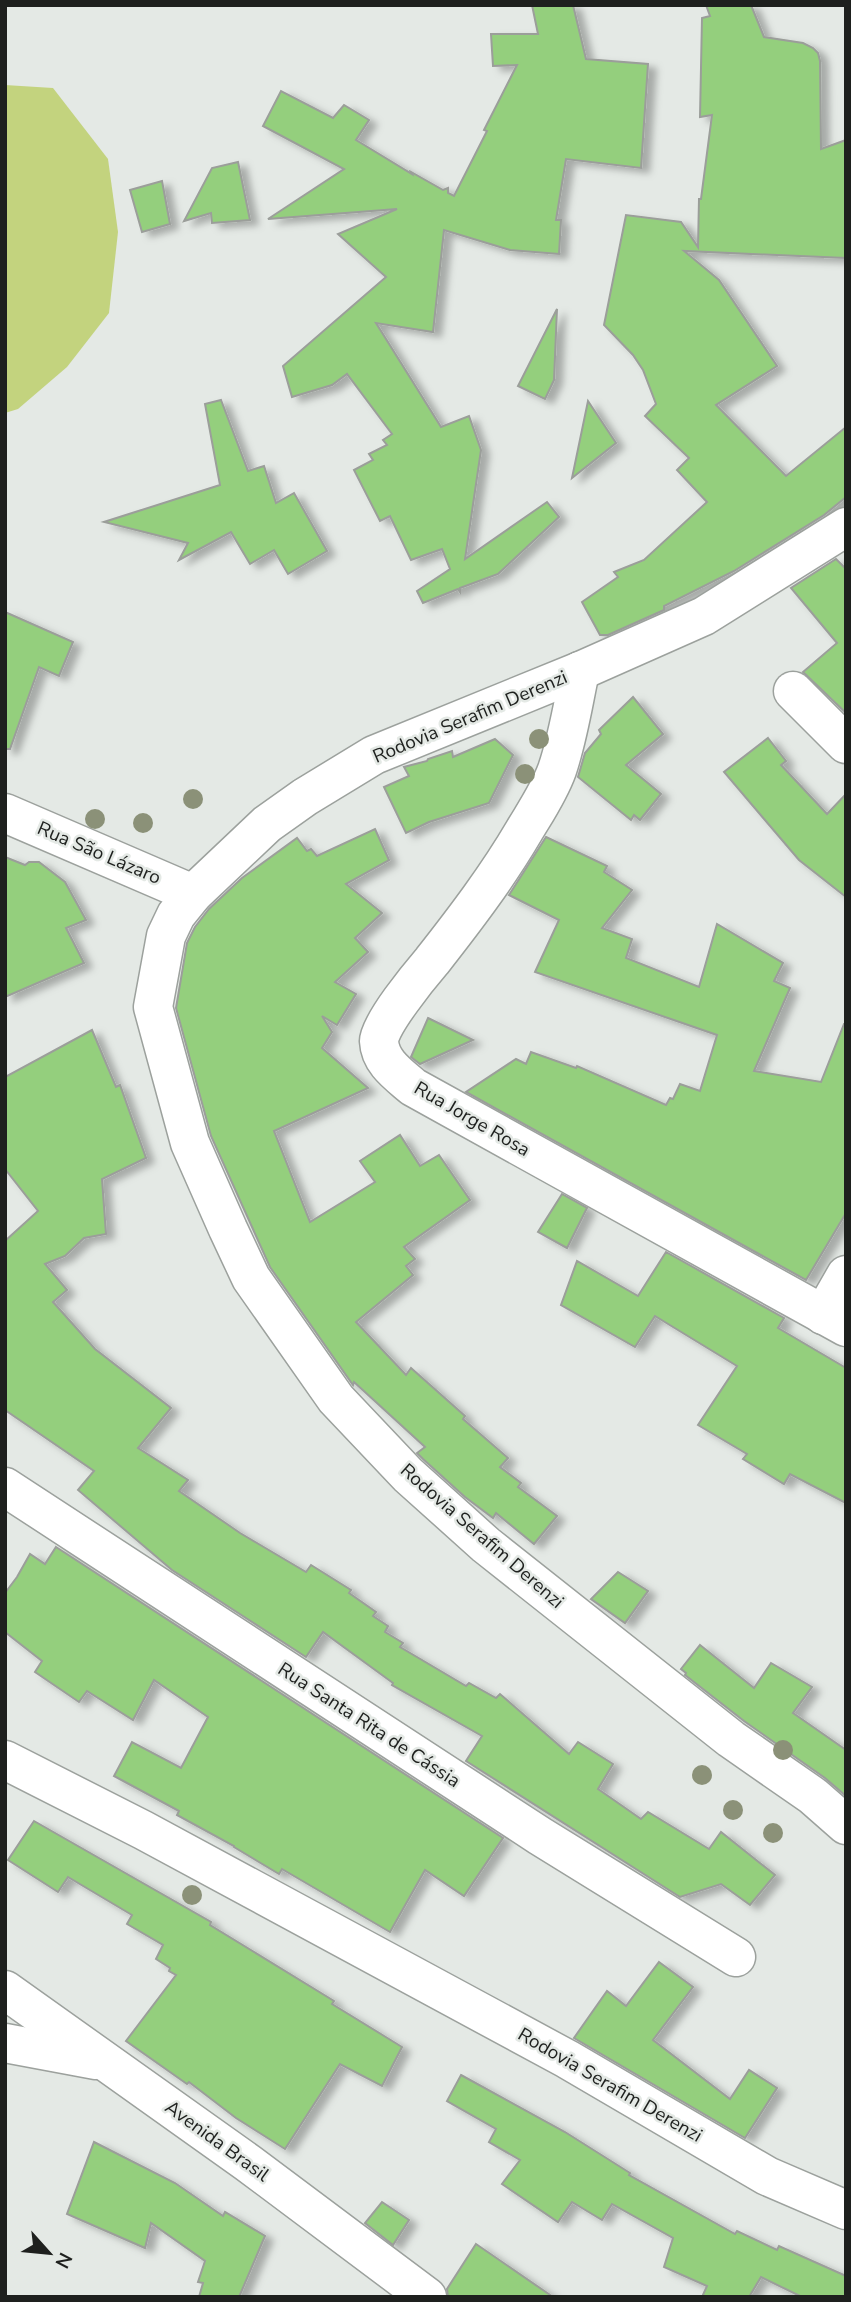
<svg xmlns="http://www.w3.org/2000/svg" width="851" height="2302" font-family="'Nunito Sans',sans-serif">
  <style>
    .green { fill: #c3d37e }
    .building { fill: #94cf7d; stroke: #9b9e9a; stroke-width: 2; filter: url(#shadow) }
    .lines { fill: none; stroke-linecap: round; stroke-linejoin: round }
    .minor-casing { stroke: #9ca19d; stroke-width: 41 }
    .major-casing { stroke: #9ca19d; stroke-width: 41 }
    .minor { stroke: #fff; stroke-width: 38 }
    .major { stroke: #fff; stroke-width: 38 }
    .tree { fill: #8b9178 }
    .labels { text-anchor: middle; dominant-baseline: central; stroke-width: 5; stroke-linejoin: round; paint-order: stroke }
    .street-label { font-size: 19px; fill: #1e201e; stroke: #e4e9e5 }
  </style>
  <defs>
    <filter id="shadow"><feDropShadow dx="8" dy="4.5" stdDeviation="3.5" flood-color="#0004"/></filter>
  </defs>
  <rect width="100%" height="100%" fill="#e4e9e5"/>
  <path class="green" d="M5,85L53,88L108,159L118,232L109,313L67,367L18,409L5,413Z"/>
  <g class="building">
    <path d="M532,5H573L586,59L648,64L641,168L566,159L556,220H561L559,254L510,250L444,230L433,332L376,323L441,427L469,416L481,450L465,559L547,502L559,517L498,574L460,588V592L458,589L423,603L417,591L450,569L442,549L411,560L390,516L380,521L354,470L373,460L369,454L387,445L383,440L392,434L347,374L332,385L292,397L283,366L386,277L338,234L397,209L268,219L344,169L263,126L281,91L333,118L344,105L369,120L356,140L412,174L411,172L443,190L448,188V193L454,196L487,131L484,130L517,65L493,66L491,34H538Z"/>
    <path d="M706,5H751L764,37L803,43L813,48L818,53L820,61L821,149L846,140V258L684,251L719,280L777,366L716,405L786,476L846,427V497L824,515L734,571L664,606V610L608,635H600L582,602L618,577L614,572L644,560L707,502L677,470L689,458L645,416L656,404L643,370L633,355L604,325L626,215L681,222L698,247L699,199H701L712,115L700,117L702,18L710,16Z"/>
    <path d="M238,162L250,220L212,223L211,213L184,221L212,168Z"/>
    <path d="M162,181L170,224L142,232L130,190Z"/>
    <path d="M557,309L554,380L545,399L518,386Z"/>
    <path d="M221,400L248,471L264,466L276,503L294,493L327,551L288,574L274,550L250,564L231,532L179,560L188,543L104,522L220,485L205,404Z"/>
    <path d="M588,401L616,443L572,478Z"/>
    <path d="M836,559L846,569V713L803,672L837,643L791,588Z"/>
    <path d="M5,612L73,642L59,676L39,667L10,749H5Z"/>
    <path d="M633,697L663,734L626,765L661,794L640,820L634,815L631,820L578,777L585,753L601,734L599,730Z"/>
    <path d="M768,738L786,761L781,765L827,814L846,794V897L799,860L724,772Z"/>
    <path d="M495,739L513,755L489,803L429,822L406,833L384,787L409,776L404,767L427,761L428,759L452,751L453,757Z"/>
    <path d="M375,829L389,860L346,884L382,913L355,938L368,952L335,982L356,994L337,1025L322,1016L332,1032L322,1048L368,1088L274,1131L310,1222L375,1182L360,1161L400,1135L420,1166L439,1155L470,1200L404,1247L415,1259L406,1266L413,1275L356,1322L406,1375L411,1368L465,1416L463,1419L508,1458L500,1467L521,1483L518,1487L557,1516L534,1544L496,1513L493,1518L465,1497L423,1459L417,1453L425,1447L354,1382L353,1385L270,1267L211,1136L176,1008L187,943L195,927L209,909L242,878L297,838L307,851L311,849L317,856Z"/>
    <path d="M546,837L607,866L604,872L632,890L602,928L632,939L626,958L699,987L717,924L783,963L774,981L790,988L754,1071L821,1082L844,1024H846V1213L806,1280L466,1092L516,1059L526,1064L531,1052L576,1068L577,1066L666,1105L670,1098L673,1099L680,1084L700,1091L717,1035L535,972L559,920L509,895Z"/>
    <path d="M5,857L25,865L29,862H39L65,882L86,920L66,928L84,963L5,997Z"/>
    <path d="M428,1018L473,1040L420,1064L411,1057Z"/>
    <path d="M92,1030L116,1087L120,1085L146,1158L102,1179L106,1234L84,1238L65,1256L45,1264L67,1290L53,1302L95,1349L171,1408L138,1448L188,1480L179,1491L240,1533L306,1572L311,1565L351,1590L349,1593L376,1612L373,1616L388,1626L385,1632L403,1643L400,1647L466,1686L469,1683L496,1698L500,1694L569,1754L578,1742L613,1764L598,1789L641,1819L648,1812L709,1849L721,1832L775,1875L750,1905L721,1884L680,1897L466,1761L482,1736L392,1685L393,1683L323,1632L306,1657L172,1570L78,1490L94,1471L5,1410V1241L38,1211L5,1169V1077Z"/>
    <path d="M562,1194L587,1208L567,1248L538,1232Z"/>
    <path d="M666,1252L784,1318L778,1328L846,1368V1503L790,1474L784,1484L743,1459L747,1454L698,1425L737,1366L655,1316L635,1347L561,1305L577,1261L638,1296Z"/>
    <path d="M56,1547L503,1838L464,1896L425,1870L390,1932L282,1869L279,1874L234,1847V1846L177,1815L179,1811L114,1776L132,1742L181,1768L208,1717L154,1680L133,1720L87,1691L79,1702L35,1672L42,1661L5,1632V1593L17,1577L30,1554L45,1564Z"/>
    <path d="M618,1572L648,1591L625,1623L591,1599Z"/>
    <path d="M700,1645L754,1688L771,1663L812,1687L793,1713L846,1750V1796L825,1778L744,1721L685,1675L686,1673L681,1669Z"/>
    <path d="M34,1821L211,1922L210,1925L334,2001L332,2004L402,2047L382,2086L340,2064L285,2149L236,2118L189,2082L187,2084L126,2041L176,1975L169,1971L170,1968L156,1959L163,1945L127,1924L132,1915L68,1877L58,1892L8,1860Z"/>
    <path d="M659,1962L693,1987L653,2040L730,2099L749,2070L777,2088L745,2138L574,2038L607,1991L626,2006Z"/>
    <path d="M461,2075L565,2132L630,2173L629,2175L735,2234L737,2231L777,2250L779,2246L846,2276V2297H802L761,2277L749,2297H702L707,2286L664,2267L673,2238L612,2204L602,2220L572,2202L558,2222L502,2184L520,2160L489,2142L496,2129L447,2101Z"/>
    <path d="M94,2142L175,2183L223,2216L225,2212L265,2236L239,2297H199L203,2283L198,2282L205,2261L151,2223L145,2248L67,2214Z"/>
    <path d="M382,2202L409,2220L393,2245L365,2223Z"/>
    <path d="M476,2244L553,2297H448L447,2289Z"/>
  </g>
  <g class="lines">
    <defs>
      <g id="minor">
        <path d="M580,671C573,704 568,738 557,770C549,792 536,811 524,831C497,877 465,919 432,961C420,975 379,1025 379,1041C380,1062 398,1074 413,1087L846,1327"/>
        <path d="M793,691L846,744"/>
        <path d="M5,813L193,894"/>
        <path d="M823,1315L846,1275"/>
        <path d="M5,1487L540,1836L736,1957"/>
        <path d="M5,1990L248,2163L427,2297"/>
        <path d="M5,2043L96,2060"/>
      </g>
      <g id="major">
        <path d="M846,527L704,616L580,671L374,755L305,797L267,824L193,894L176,915L166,936L153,1007L190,1143L228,1229L251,1278L336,1399L408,1475L486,1545L731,1739L813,1796L846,1825"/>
        <path d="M5,1760L143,1830L567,2059L767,2176L846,2210"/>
      </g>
    </defs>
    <use href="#minor" class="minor-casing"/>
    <use href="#major" class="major-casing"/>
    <use href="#minor" class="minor"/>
    <use href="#major" class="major"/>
  </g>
  <g class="tree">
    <circle cx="539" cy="739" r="10"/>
    <circle cx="525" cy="774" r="10"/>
    <circle cx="193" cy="799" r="10"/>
    <circle cx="95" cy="819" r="10"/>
    <circle cx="143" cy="823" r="10"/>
    <circle cx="783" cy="1750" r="10"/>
    <circle cx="702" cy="1775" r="10"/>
    <circle cx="733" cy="1810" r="10"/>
    <circle cx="773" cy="1833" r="10"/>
    <circle cx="192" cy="1895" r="10"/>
  </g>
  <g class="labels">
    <g class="street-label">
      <text transform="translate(470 717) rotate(-23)">Rodovia Serafim Derenzi</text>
      <text transform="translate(99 853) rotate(23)">Rua São Lázaro</text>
      <text transform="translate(472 1119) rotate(30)">Rua Jorge Rosa</text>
      <text transform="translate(482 1536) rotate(41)">Rodovia Serafim Derenzi</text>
      <text transform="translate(369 1725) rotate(33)">Rua Santa Rita de Cássia</text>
      <text transform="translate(610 2085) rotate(30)">Rodovia Serafim Derenzi</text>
      <text transform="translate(217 2141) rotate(36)">Avenida Brasil</text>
    </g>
  </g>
  <rect width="851" height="2302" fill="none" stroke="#1e201e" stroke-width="14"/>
  <g transform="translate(49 2253) rotate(117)" stroke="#e4e9e5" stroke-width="5" paint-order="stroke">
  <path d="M0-5L12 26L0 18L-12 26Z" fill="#1e201e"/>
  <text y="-10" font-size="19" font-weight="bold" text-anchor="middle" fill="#1e201e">N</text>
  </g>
</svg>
